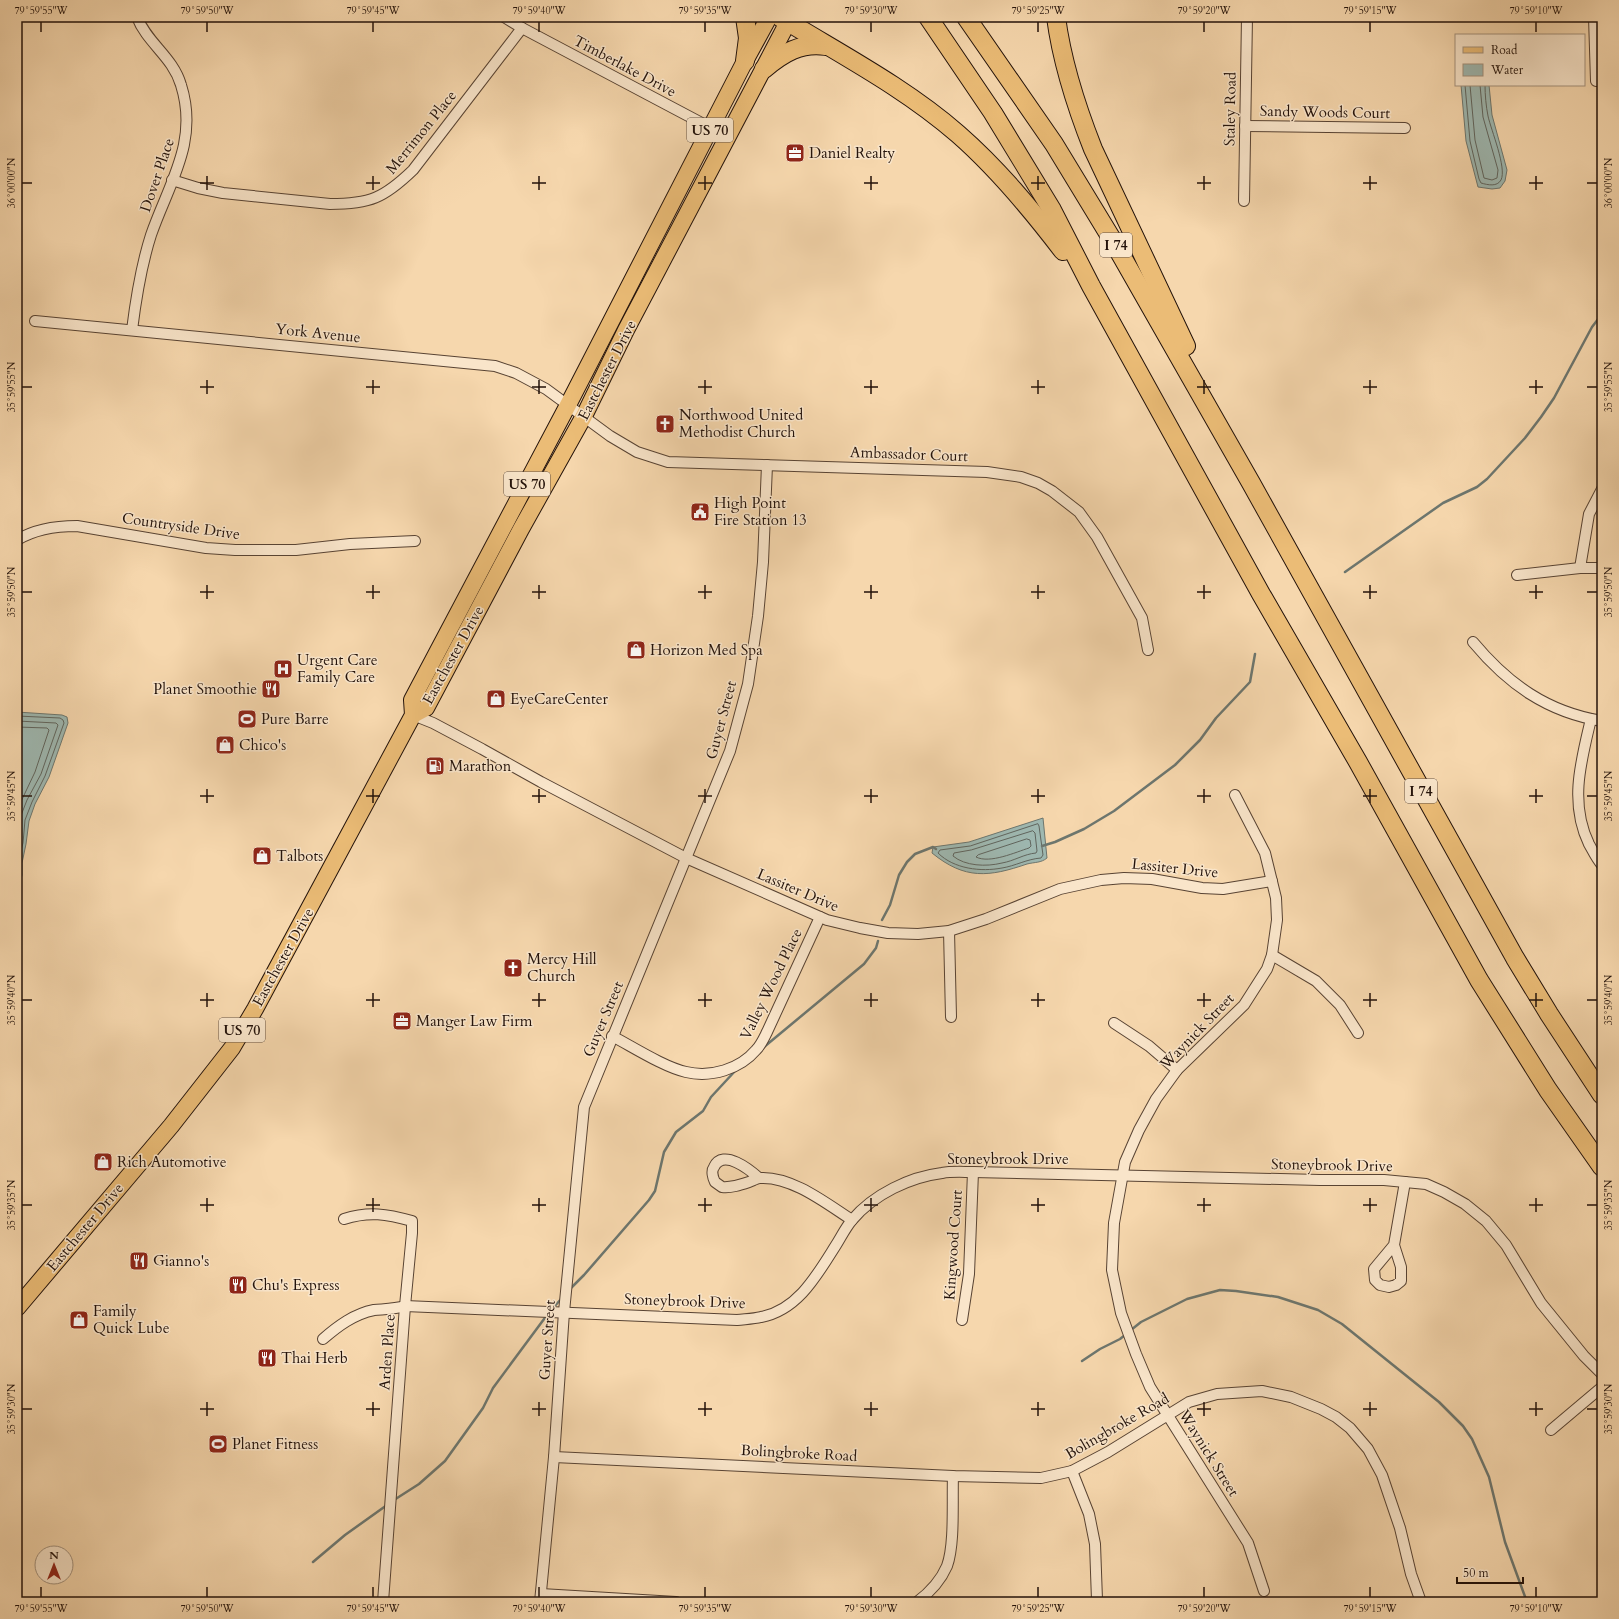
<svg xmlns="http://www.w3.org/2000/svg" width="1619" height="1619" font-family="Cardo,serif">
  <style>
    .water { fill: #9eb8b1; stroke: #6d766e }
    .lines { fill: none; stroke-linecap: round; stroke-linejoin: round }
    .shore { stroke: #60655e; stroke-width: 1 }
    .stream { stroke: #6d766e; stroke-width: 2.5 }
    .street-casing { stroke: #584333; stroke-width: 12 }
    .primary-casing { stroke: #23120a; stroke-width: 18 }
    .highway-casing { stroke: #23120a; stroke-width: 20 }
    .street { stroke: #f9e5ca; stroke-width: 10 }
    .primary { stroke: #ebbc76; stroke-width: 16 }
    .highway { stroke: #ebbc76; stroke-width: 18 }
    .ticks { fill: none; stroke: #23120a; stroke-width: 1.5 }
    .labels { text-anchor: middle; dominant-baseline: central; stroke-width: 3; stroke-linejoin: round; paint-order: stroke }
    .shield { fill: #f9e5ca; stroke: #635144; stroke-width: 1 }
    .shield-label { font-size: 14px; font-weight: bold; fill: #23120a }
    .street-label { font-size: 15px; fill: #23120a; stroke: #f9e5ca }
    .poi-label { font-size: 15px; fill: #23120a; stroke: #f9e5ca; text-anchor: start }
    .neatline { fill: none; stroke: #23120a; stroke-width: 1.5 }
    .ticks-label { font-size: 10px; text-anchor: middle; fill: #23120a }
  </style>
  <rect width="100%" height="100%" fill="#f6d7ad"/>
  <filter id="stains"><feTurbulence type="fractalNoise" baseFrequency=".005" numOctaves="4"/><feColorMatrix values="0 0 0 0 .2 0 0 0 0 .09 0 0 0 0 .02 0 0 0 .5 -.17"/></filter>
  <radialGradient id="worn" r=".72"><stop offset=".6" stop-color="#630" stop-opacity="0"/><stop offset="1" stop-color="#630" stop-opacity=".3"/></radialGradient>
  <g class="water">
    <path d="M1461,85H1489L1492,115L1507,170L1505,181L1500,188L1492,189L1478,187L1466,141Z"/>
    <path d="M17,712L62,715L67,717L68,723L49,777L35,804L29,821L26,844L22,863V875L21,879L17,880Z"/>
    <path d="M1043,818L1047,858C1041,863 1035,862 1027,864C989,877 965,880 932,853L933,847L969,842Z"/>
  </g>
  <g class="lines">
    <g class="shore">
      <path d="M1465,85L1470,141L1479,179L1481,183C1488,185 1497,187 1501,180C1507,168 1491,130 1488,116C1486,106 1485,95 1485,85"/>
      <path d="M1470,85L1475,140L1484,178L1492,180L1497,178L1498,170L1483,117L1480,85"/>
      <path d="M17,716L60,718L63,720L64,723L45,776L32,802L25,820L23,843L18,862V874L17,876"/>
      <path d="M17,721L56,723L58,725L41,774L27,800L20,818L17,844"/>
      <path d="M17,727L47,728L49,730L35,772L17,810"/>
      <path d="M1038,824L1039,826L1043,855L1041,858C1027,859 1015,866 1002,868C981,872 954,869 938,853L940,850L970,846Z"/>
      <path d="M1033,831L1035,833L1037,851L1036,853C1024,854 1014,861 1002,863C986,867 965,866 953,856L954,853L971,850Z"/>
      <path d="M1027,839L1030,840L1031,846L1029,848C1016,852 990,864 976,857L978,855Z"/>
    </g>
    <g class="stream">
      <path d="M1345,572L1443,503L1477,487L1487,479L1525,438L1541,417L1554,398L1592,327L1602,314"/>
      <path d="M1042,846L1055,842L1084,829L1114,811L1175,765L1200,740L1216,718L1250,682L1255,654"/>
      <path d="M882,920L890,905L899,875L907,862L915,854L933,847L936,849"/>
      <path d="M764,1047L864,964L876,948L878,941"/>
      <path d="M569,1290L584,1275L649,1200L655,1191L664,1152L676,1132L703,1111L711,1097L736,1070"/>
      <path d="M552,1309L562,1298"/>
      <path d="M1131,1330L1141,1322L1187,1299L1220,1290L1236,1291L1278,1297L1318,1310L1342,1324L1439,1402L1463,1426L1472,1439L1489,1477L1505,1542L1527,1602"/>
      <path d="M1082,1361L1100,1349L1120,1339L1125,1335"/>
      <path d="M394,1500L419,1484L445,1461L483,1408L493,1388L547,1315"/>
      <path d="M313,1562L345,1535L387,1505"/>
    </g>
    <defs>
      <g id="street">
        <path d="M504,17L522,28L711,128"/>
        <path d="M1594,17L1596,81H1602"/>
        <path d="M1245,126L1405,128"/>
        <path d="M172,180L198,188L223,193L330,204C370,204 384,198 413,170L522,28"/>
        <path d="M1244,201L1247,17"/>
        <path d="M35,321L495,366L516,373L546,389L610,436L637,452L668,462L987,472L1021,477L1038,483L1052,491L1079,512L1097,537L1142,618L1148,650"/>
        <path d="M132,330C136,298 141,266 151,235C169,183 199,142 181,85C173,57 147,43 137,17"/>
        <path d="M17,540C35,529 56,526 77,526L206,548L235,550H296L350,544L415,541"/>
        <path d="M1580,568L1589,514L1602,489"/>
        <path d="M1517,575L1580,568H1602"/>
        <path d="M1473,642C1508,684 1547,712 1602,721"/>
        <path d="M413,715L433,723L482,749L541,782L686,858L827,920L860,928L888,933L918,934L949,931L986,919L1060,889L1101,880L1124,878L1152,879L1202,888L1223,889L1272,881"/>
        <path d="M1591,719C1581,761 1569,803 1589,844C1593,851 1596,858 1602,865"/>
        <path d="M1235,795L1265,853L1276,898L1277,920L1272,955L1267,969L1244,1005L1177,1070L1156,1099L1139,1130L1125,1162L1114,1223L1112,1270L1121,1313L1136,1354L1150,1387L1248,1543L1264,1591"/>
        <path d="M949,931L951,1017"/>
        <path d="M1272,955L1316,981L1340,1005L1358,1033"/>
        <path d="M1114,1023L1149,1046L1177,1070"/>
        <path d="M612,1036C633,1047 664,1067 686,1072C711,1078 740,1069 756,1050C761,1045 764,1038 767,1032L820,917"/>
        <path d="M759,1178C750,1170 723,1148 714,1167C711,1171 713,1178 715,1182L722,1187C731,1188 740,1185 749,1182C752,1181 757,1178 760,1178C792,1176 827,1204 852,1220"/>
        <path d="M344,1219C369,1211 387,1214 412,1221V1233L405,1306L383,1602"/>
        <path d="M1394,1245L1374,1269L1375,1280L1380,1285L1389,1287L1396,1285L1401,1281V1267L1394,1245L1405,1182"/>
        <path d="M962,1320L969,1274L973,1172"/>
        <path d="M323,1339C338,1326 354,1314 374,1310C385,1309 395,1309 405,1306L737,1320C745,1319 753,1319 761,1317C798,1310 817,1275 836,1245C841,1237 846,1227 852,1220C874,1194 910,1177 942,1173C952,1171 963,1172 973,1172L1320,1180H1384L1426,1184L1444,1192L1465,1204L1486,1221L1506,1245L1541,1303L1584,1356L1602,1374"/>
        <path d="M1551,1430L1602,1387"/>
        <path d="M554,1457L953,1476L1041,1478L1072,1471L1108,1452L1189,1402L1217,1394L1262,1391L1291,1397L1321,1409L1336,1417L1350,1428L1368,1449L1382,1475L1400,1528L1411,1574L1421,1602"/>
        <path d="M1072,1471L1089,1514L1095,1544L1097,1600"/>
        <path d="M541,1594L676,1602"/>
        <path d="M540,1602L554,1457L564,1312L584,1107L730,751L748,684L758,616L763,562L767,465"/>
        <path d="M917,1602C929,1593 941,1580 947,1566C955,1544 952,1501 953,1476"/>
      </g>
      <g id="primary">
        <path d="M413,715L426,708L521,529L584,416L626,330L788,22"/>
        <path d="M17,1308L171,1126L232,1048L255,1009L413,715L412,700L568,405L745,61L769,17"/>
      </g>
      <g id="highway">
        <path d="M780,17C840,54 904,87 958,134C998,169 1031,209 1063,251"/>
        <path d="M928,17L993,113L1052,210L1091,286L1261,594L1358,762L1479,980L1548,1090L1602,1167"/>
        <path d="M966,17L1054,144L1113,241L1251,483L1515,958L1549,1014L1602,1095"/>
        <path d="M1056,17C1062,63 1076,106 1093,149L1186,346"/>
        <path d="M745,61L748,38L745,17"/>
        <path d="M764,69C783,53 801,42 826,46"/>
      </g>
    </defs>
    <use href="#street" class="street-casing"/>
    <use href="#primary" class="primary-casing"/>
    <use href="#highway" class="highway-casing"/>
    <use href="#street" class="street"/>
    <use href="#primary" class="primary"/>
    <use href="#highway" class="highway"/>
  </g>
  <path class="ticks" d="M41,22V32M207,22V32M373,22V32M539,22V32M705,22V32M871,22V32M1038,22V32M1204,22V32M1370,22V32M1536,22V32M207,176V190M373,176V190M539,176V190M705,176V190M871,176V190M1038,176V190M1204,176V190M1370,176V190M1536,176V190M22,183H32M200,183H214M366,183H380M532,183H546M698,183H712M864,183H878M1031,183H1045M1197,183H1211M1363,183H1377M1529,183H1543M1587,183H1597M207,380V394M373,380V394M539,380V394M705,380V394M871,380V394M1038,380V394M1204,380V394M1370,380V394M1536,380V394M22,387H32M200,387H214M366,387H380M532,387H546M698,387H712M864,387H878M1031,387H1045M1197,387H1211M1363,387H1377M1529,387H1543M1587,387H1597M207,585V599M373,585V599M539,585V599M705,585V599M871,585V599M1038,585V599M1204,585V599M1370,585V599M1536,585V599M22,592H32M200,592H214M366,592H380M532,592H546M698,592H712M864,592H878M1031,592H1045M1197,592H1211M1363,592H1377M1529,592H1543M1587,592H1597M207,789V803M373,789V803M539,789V803M705,789V803M871,789V803M1038,789V803M1204,789V803M1370,789V803M1536,789V803M22,796H32M200,796H214M366,796H380M532,796H546M698,796H712M864,796H878M1031,796H1045M1197,796H1211M1363,796H1377M1529,796H1543M1587,796H1597M207,993V1007M373,993V1007M539,993V1007M705,993V1007M871,993V1007M1038,993V1007M1204,993V1007M1370,993V1007M1536,993V1007M22,1000H32M200,1000H214M366,1000H380M532,1000H546M698,1000H712M864,1000H878M1031,1000H1045M1197,1000H1211M1363,1000H1377M1529,1000H1543M1587,1000H1597M207,1198V1212M373,1198V1212M539,1198V1212M705,1198V1212M871,1198V1212M1038,1198V1212M1204,1198V1212M1370,1198V1212M1536,1198V1212M22,1205H32M200,1205H214M366,1205H380M532,1205H546M698,1205H712M864,1205H878M1031,1205H1045M1197,1205H1211M1363,1205H1377M1529,1205H1543M1587,1205H1597M207,1402V1416M373,1402V1416M539,1402V1416M705,1402V1416M871,1402V1416M1038,1402V1416M1204,1402V1416M1370,1402V1416M1536,1402V1416M22,1409H32M200,1409H214M366,1409H380M532,1409H546M698,1409H712M864,1409H878M1031,1409H1045M1197,1409H1211M1363,1409H1377M1529,1409H1543M1587,1409H1597M41,1587V1597M207,1587V1597M373,1587V1597M539,1587V1597M705,1587V1597M871,1587V1597M1038,1587V1597M1204,1587V1597M1370,1587V1597M1536,1587V1597"/>
  <defs>
    <symbol id="office-square" viewBox="-11 -11 22 22"><rect x="-9" y="-9" width="18" height="18" rx="4" fill="#8f2418" stroke="#f9e5ca"/><path d="M-6-3h4V-5.5h4V-3h4V5H-6ZM-1-4.5V-3h2v-1.5ZM-6 0V1H6V0Z" fill="#fff"/></symbol>
    <symbol id="church-square" viewBox="-11 -11 22 22"><rect x="-9" y="-9" width="18" height="18" rx="4" fill="#8f2418" stroke="#f9e5ca"/><path d="M-1.2-6h2.4v3.5h3.3v2.4h-3.3V6h-2.4V-.1h-3.3v-2.4h3.3Z" fill="#fff"/></symbol>
    <symbol id="civic-square" viewBox="-11 -11 22 22"><rect x="-9" y="-9" width="18" height="18" rx="4" fill="#8f2418" stroke="#f9e5ca"/><path d="M-.6-6.5H3V-4.5H.6V-3L4-1V1h2V6H-6V1h2V-1L-.6-3ZM-1.2 2.5V6h2.4V2.5Z" fill="#fff"/></symbol>
    <symbol id="shop-square" viewBox="-11 -11 22 22"><rect x="-9" y="-9" width="18" height="18" rx="4" fill="#8f2418" stroke="#f9e5ca"/><path d="M-5-2.5h2.3a2.7 3.5 0 0 1 5.4 0H5L5.5 6h-11ZM-1.5-2.5h3a1.5 2.3 0 0 0-3 0Z" fill="#fff"/></symbol>
    <symbol id="hospital-square" viewBox="-11 -11 22 22"><rect x="-9" y="-9" width="18" height="18" rx="4" fill="#8f2418" stroke="#f9e5ca"/><path d="M-5-5h3v3.5h4V-5h3V5h-3V1.5h-4V5h-3Z" fill="#fff"/></symbol>
    <symbol id="restaurant-square" viewBox="-11 -11 22 22"><rect x="-9" y="-9" width="18" height="18" rx="4" fill="#8f2418" stroke="#f9e5ca"/><path d="M-5-6h1v4h1v-4h1v4h1v-4h1v5L-1.5 .5V6h-2V.5L-5-1ZM5-6V6H3V1.5H1.5Q1.5-4 5-6Z" fill="#fff"/></symbol>
    <symbol id="stadium-square" viewBox="-11 -11 22 22"><rect x="-9" y="-9" width="18" height="18" rx="4" fill="#8f2418" stroke="#f9e5ca"/><path d="M0-5a6.5 5 0 1 0 0 10a6.5 5 0 1 0 0-10ZM-3.5-1.8h7v3.6h-7Z" fill="#fff"/></symbol>
    <symbol id="fuel-square" viewBox="-11 -11 22 22"><rect x="-9" y="-9" width="18" height="18" rx="4" fill="#8f2418" stroke="#f9e5ca"/><path d="M-5.5-6h7V0h2V4h1.3V-2.5L3-4.5l.8-.8L6-3V5H2.5V1h-1V6h-7ZM-4.2-4.7v3.2H.2V-4.7Z" fill="#fff"/></symbol>
  </defs>
  <g fill-rule="evenodd">
    <use href="#office-square" x="784" y="142" width="22" height="22"/>
    <use href="#church-square" x="654" y="413" width="22" height="22"/>
    <use href="#civic-square" x="689" y="501" width="22" height="22"/>
    <use href="#shop-square" x="625" y="639" width="22" height="22"/>
    <use href="#hospital-square" x="272" y="658" width="22" height="22"/>
    <use href="#restaurant-square" x="260" y="678" width="22" height="22"/>
    <use href="#shop-square" x="485" y="688" width="22" height="22"/>
    <use href="#stadium-square" x="236" y="708" width="22" height="22"/>
    <use href="#shop-square" x="214" y="734" width="22" height="22"/>
    <use href="#fuel-square" x="424" y="755" width="22" height="22"/>
    <use href="#shop-square" x="251" y="845" width="22" height="22"/>
    <use href="#church-square" x="502" y="957" width="22" height="22"/>
    <use href="#office-square" x="391" y="1010" width="22" height="22"/>
    <use href="#shop-square" x="92" y="1151" width="22" height="22"/>
    <use href="#restaurant-square" x="128" y="1250" width="22" height="22"/>
    <use href="#restaurant-square" x="227" y="1274" width="22" height="22"/>
    <use href="#shop-square" x="68" y="1309" width="22" height="22"/>
    <use href="#restaurant-square" x="256" y="1347" width="22" height="22"/>
    <use href="#stadium-square" x="207" y="1433" width="22" height="22"/>
  </g>
  <g class="labels">
    <g class="shield">
      <rect x="687" y="118" width="46" height="24" rx="3"/>
      <rect x="1100" y="233" width="32" height="24" rx="3"/>
      <rect x="504" y="472" width="46" height="24" rx="3"/>
      <rect x="1405" y="779" width="32" height="24" rx="3"/>
      <rect x="219" y="1018" width="46" height="24" rx="3"/>
    </g>
    <g class="shield-label">
      <text x="710" y="130">US 70</text>
      <text x="1116" y="245">I 74</text>
      <text x="527" y="484">US 70</text>
      <text x="1421" y="791">I 74</text>
      <text x="242" y="1030">US 70</text>
    </g>
    <g class="street-label">
      <text transform="translate(625 66) rotate(28)">Timberlake Drive</text>
      <text transform="translate(1230 109) rotate(-89)">Staley Road</text>
      <text transform="translate(1325 112) rotate(1)">Sandy Woods Court</text>
      <text transform="translate(421 132) rotate(-51)">Merrimon Place</text>
      <text transform="translate(157 175) rotate(-71)">Dover Place</text>
      <text transform="translate(318 333) rotate(6)">York Avenue</text>
      <text transform="translate(607 370) rotate(-63)">Eastchester Drive</text>
      <text transform="translate(909 454) rotate(2)">Ambassador Court</text>
      <text transform="translate(181 526) rotate(8)">Countryside Drive</text>
      <text transform="translate(453 655) rotate(-61)">Eastchester Drive</text>
      <text transform="translate(721 720) rotate(-75)">Guyer Street</text>
      <text transform="translate(1175 868) rotate(6)">Lassiter Drive</text>
      <text transform="translate(798 890) rotate(23)">Lassiter Drive</text>
      <text transform="translate(283 957) rotate(-61)">Eastchester Drive</text>
      <text transform="translate(771 984) rotate(-64)">Valley Wood Place</text>
      <text transform="translate(603 1019) rotate(-67)">Guyer Street</text>
      <text transform="translate(1197 1031) rotate(-46)">Waynick Street</text>
      <text x="1008" y="1159">Stoneybrook Drive</text>
      <text transform="translate(1332 1165) rotate(1)">Stoneybrook Drive</text>
      <text transform="translate(85 1227) rotate(-50)">Eastchester Drive</text>
      <text transform="translate(953 1245) rotate(-86)">Kingwood Court</text>
      <text transform="translate(685 1301) rotate(2)">Stoneybrook Drive</text>
      <text transform="translate(547 1340) rotate(-86)">Guyer Street</text>
      <text transform="translate(387 1352) rotate(-86)">Arden Place</text>
      <text transform="translate(1117 1426) rotate(-30)">Bolingbroke Road</text>
      <text transform="translate(799 1453) rotate(3)">Bolingbroke Road</text>
      <text transform="translate(1209 1453) rotate(58)">Waynick Street</text>
    </g>
    <g class="poi-label">
      <text x="809" y="153">Daniel Realty</text>
      <text x="679" y="415">Northwood United<tspan x="679" dy="17">Methodist Church</tspan></text>
      <text x="714" y="503">High Point<tspan x="714" dy="17">Fire Station 13</tspan></text>
      <text x="650" y="650">Horizon Med Spa</text>
      <text x="297" y="660">Urgent Care<tspan x="297" dy="17">Family Care</tspan></text>
      <text x="257" y="689" text-anchor="end">Planet Smoothie</text>
      <text x="510" y="699">EyeCareCenter</text>
      <text x="261" y="719">Pure Barre</text>
      <text x="239" y="745">Chico's</text>
      <text x="449" y="766">Marathon</text>
      <text x="276" y="856">Talbots</text>
      <text x="527" y="959">Mercy Hill<tspan x="527" dy="17">Church</tspan></text>
      <text x="416" y="1021">Manger Law Firm</text>
      <text x="117" y="1162">Rich Automotive</text>
      <text x="153" y="1261">Gianno's</text>
      <text x="252" y="1285">Chu's Express</text>
      <text x="93" y="1311">Family<tspan x="93" dy="17">Quick Lube</tspan></text>
      <text x="281" y="1358">Thai Herb</text>
      <text x="232" y="1444">Planet Fitness</text>
    </g>
  </g>
  <rect width="1619" height="1619" fill="none" stroke="#f6d7ad" stroke-width="44"/>
  <rect x="1455" y="34" width="130" height="52" fill="#f9e5ca" stroke="#a3917d"/>
  <rect x="1463" y="47" width="20" height="6" fill="#ebbc76" stroke="#a3917d"/>
  <text x="1491" y="54" font-size="12" fill="#23120a">Road</text>
  <rect x="1463" y="64" width="20" height="12" fill="#9eb8b1" stroke="#a3917d"/>
  <text x="1491" y="74" font-size="12" fill="#23120a">Water</text>
  <g transform="translate(54 1565)"><circle r="19" fill="#f9e5ca" stroke="#a3917d"/>
  <path d="M0-3L7 15L0 10L-7 15Z" fill="#8f2418"/>
  <text y="-6" font-size="11" font-weight="bold" text-anchor="middle" fill="#23120a">N</text>
  </g>
  <path d="M1457 1577v6h66v-6" fill="none" stroke="#23120a" stroke-width="2"/>
  <text x="1463" y="1577" font-size="12" fill="#23120a" stroke="#f9e5ca" stroke-width="3" paint-order="stroke">50 m</text>
  <rect x="22" y="22" width="1575" height="1575" class="neatline"/>
  <g class="ticks-label">
    <text x="41" y="14">79°59'55"W</text>
    <text x="207" y="14">79°59'50"W</text>
    <text x="373" y="14">79°59'45"W</text>
    <text x="539" y="14">79°59'40"W</text>
    <text x="705" y="14">79°59'35"W</text>
    <text x="871" y="14">79°59'30"W</text>
    <text x="1038" y="14">79°59'25"W</text>
    <text x="1204" y="14">79°59'20"W</text>
    <text x="1370" y="14">79°59'15"W</text>
    <text x="1536" y="14">79°59'10"W</text>
    <text transform="translate(11 183) rotate(-90)" y="4">36°00'00"N</text>
    <text transform="translate(1608 183) rotate(-90)" y="4">36°00'00"N</text>
    <text transform="translate(11 387) rotate(-90)" y="4">35°59'55"N</text>
    <text transform="translate(1608 387) rotate(-90)" y="4">35°59'55"N</text>
    <text transform="translate(11 592) rotate(-90)" y="4">35°59'50"N</text>
    <text transform="translate(1608 592) rotate(-90)" y="4">35°59'50"N</text>
    <text transform="translate(11 796) rotate(-90)" y="4">35°59'45"N</text>
    <text transform="translate(1608 796) rotate(-90)" y="4">35°59'45"N</text>
    <text transform="translate(11 1000) rotate(-90)" y="4">35°59'40"N</text>
    <text transform="translate(1608 1000) rotate(-90)" y="4">35°59'40"N</text>
    <text transform="translate(11 1205) rotate(-90)" y="4">35°59'35"N</text>
    <text transform="translate(1608 1205) rotate(-90)" y="4">35°59'35"N</text>
    <text transform="translate(11 1409) rotate(-90)" y="4">35°59'30"N</text>
    <text transform="translate(1608 1409) rotate(-90)" y="4">35°59'30"N</text>
    <text x="41" y="1612">79°59'55"W</text>
    <text x="207" y="1612">79°59'50"W</text>
    <text x="373" y="1612">79°59'45"W</text>
    <text x="539" y="1612">79°59'40"W</text>
    <text x="705" y="1612">79°59'35"W</text>
    <text x="871" y="1612">79°59'30"W</text>
    <text x="1038" y="1612">79°59'25"W</text>
    <text x="1204" y="1612">79°59'20"W</text>
    <text x="1370" y="1612">79°59'15"W</text>
    <text x="1536" y="1612">79°59'10"W</text>
  </g>
  <rect width="100%" height="100%" filter="url(#stains)"/>
  <rect width="100%" height="100%" fill="url(#worn)"/>
</svg>
